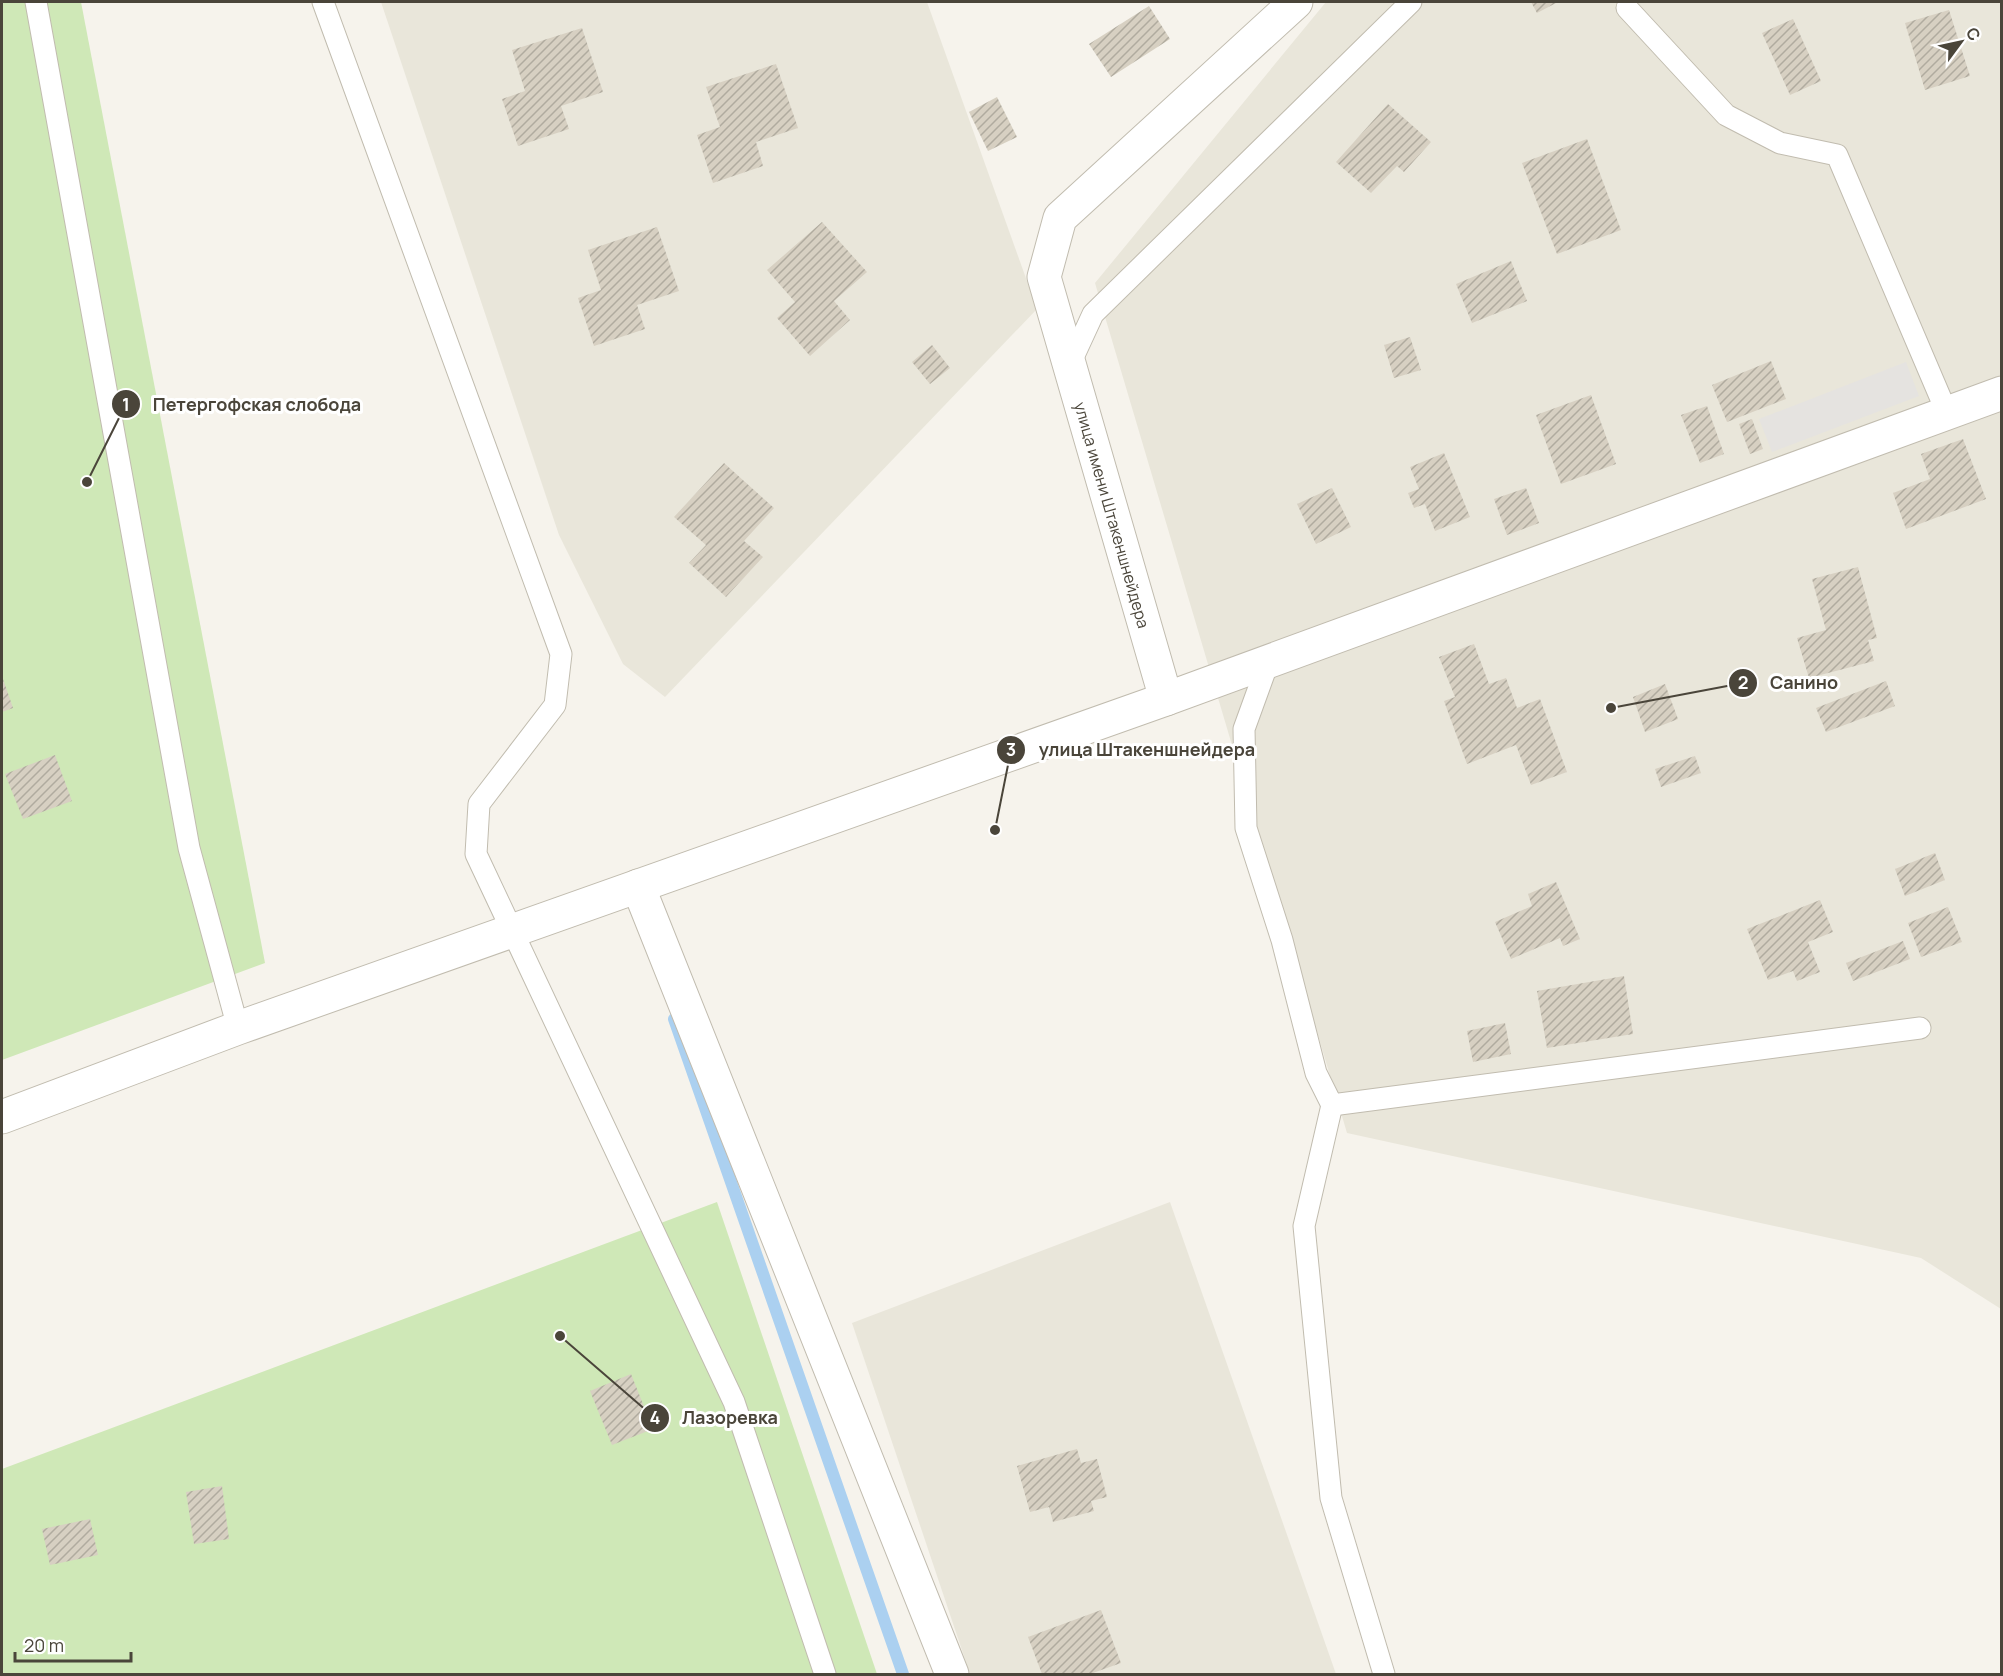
<svg xmlns="http://www.w3.org/2000/svg" width="2003" height="1676" font-family="Manrope,sans-serif">
  <style>
    .residential { fill: #e9e6da }
    .garden { fill: #cfe8b7 }
    .parking { fill: #e5e3e0 }
    .lines { fill: none; stroke-linecap: round; stroke-linejoin: round }
    .stream { stroke: #abd0f0; stroke-width: 12 }
    .building { fill: url(#building-hatch) }
    .service-casing { stroke: #c1bcaf; stroke-width: 23 }
    .minor-casing { stroke: #c1bcaf; stroke-width: 35 }
    .tertiary-casing { stroke: #c1bcaf; stroke-width: 35 }
    .service { stroke: #fff; stroke-width: 21 }
    .minor { stroke: #fff; stroke-width: 33 }
    .tertiary { stroke: #fff; stroke-width: 33 }
    .labels { text-anchor: middle; dominant-baseline: central; stroke-width: 6; stroke-linejoin: round; paint-order: stroke }
    .street-label { font-size: 16px; fill: #4a453a; stroke: #fff }
    .leader { fill: none; stroke: #4a453a; stroke-width: 2 }
    .callout-dot { fill: #4a453a; stroke: #fff; stroke-width: 2 }
    .mark-label { font-size: 18px; text-anchor: middle; font-weight: bold; fill: #fff }
    .callout-label { font-size: 18px; text-anchor: middle; font-weight: bold; fill: #4a453a; stroke: #fff; stroke-width: 6; stroke-linejoin: round; paint-order: stroke }
  </style>
  <defs>
    <pattern id="building-hatch" width="6" height="6" patternUnits="userSpaceOnUse" patternTransform="scale(1.5)"><rect width="6" height="6" fill="#d7d0c2"/><path d="M-1 1l2-2M0 6l6-6M5 7l2-2" fill="none" stroke="#b0ab9f"/></pattern>
  </defs>
  <rect width="100%" height="100%" fill="#f6f3ec"/>
  <g class="residential">
    <path d="M381,2H927L1037,309L665,697L623,664L559,535Z"/>
    <path d="M1326,2H2001V1309L1921,1258L1347,1133L1095,283Z"/>
    <path d="M1170,1202L1336,1674H970L852,1323Z"/>
  </g>
  <g class="garden">
    <path d="M2,2H81L265,963L2,1060Z"/>
    <path d="M717,1202L877,1674H2V1469Z"/>
  </g>
  <path class="parking" d="M1906,362L1919,396L1772,452L1759,419Z"/>
  <g class="lines">
    <path class="stream" d="M674,1019L903,1674"/>
  </g>
  <g class="building">
    <path d="M1531,2H1558L1537,13Z"/>
    <path d="M1149,6L1170,39L1111,77L1089,44Z"/>
    <path d="M1949,10L1970,76L1925,90L1905,23Z"/>
    <path d="M1793,19L1821,81L1790,95L1762,33Z"/>
    <path d="M582,28L603,92L561,106L569,129L518,146L502,99L525,91L512,50Z"/>
    <path d="M776,64L798,128L756,142L763,166L713,183L697,135L720,127L706,87Z"/>
    <path d="M997,97L1017,137L988,151L969,112Z"/>
    <path d="M1388,104L1431,142L1404,172L1397,166L1371,193L1336,162Z"/>
    <path d="M1587,139L1621,230L1557,254L1522,163Z"/>
    <path d="M822,222L867,272L834,301L850,320L810,356L777,318L795,302L767,270Z"/>
    <path d="M657,227L679,291L637,305L645,329L594,346L578,298L601,290L588,250Z"/>
    <path d="M1511,261L1527,301L1472,323L1456,284Z"/>
    <path d="M1410,337L1421,370L1394,378L1384,345Z"/>
    <path d="M932,345L950,368L930,384L912,362Z"/>
    <path d="M1771,361L1786,399L1727,422L1712,385Z"/>
    <path d="M1591,395L1616,464L1561,484L1536,415Z"/>
    <path d="M1707,406L1724,454L1700,463L1681,415Z"/>
    <path d="M1752,419L1763,449L1750,454L1739,424Z"/>
    <path d="M1963,439L1986,499L1906,529L1893,493L1930,479L1921,454Z"/>
    <path d="M1444,453L1470,517L1435,531L1425,504L1414,508L1408,493L1419,489L1410,467Z"/>
    <path d="M724,463L774,508L744,541L763,557L726,597L689,563L706,545L674,517Z"/>
    <path d="M1332,488L1351,527L1316,544L1297,504Z"/>
    <path d="M1526,488L1539,523L1507,535L1494,499Z"/>
    <path d="M1858,567L1877,638L1868,640L1874,661L1809,678L1797,638L1826,630L1812,579Z"/>
    <path d="M1474,644L1489,684L1506,678L1517,708L1540,699L1567,772L1531,785L1516,745L1467,764L1444,701L1455,697L1439,657Z"/>
    <path d="M2,676L13,708L2,712Z"/>
    <path d="M1886,681L1895,706L1826,732L1816,708Z"/>
    <path d="M1665,684L1678,719L1645,732L1633,697Z"/>
    <path d="M55,755L72,801L23,819L5,774Z"/>
    <path d="M1695,756L1701,773L1661,787L1655,769Z"/>
    <path d="M1935,853L1945,880L1905,896L1895,869Z"/>
    <path d="M1556,882L1580,939L1563,946L1560,938L1511,959L1495,922L1532,906L1528,894Z"/>
    <path d="M1820,900L1833,932L1808,942L1820,972L1797,981L1793,971L1768,980L1747,929Z"/>
    <path d="M1948,907L1962,942L1921,957L1908,923Z"/>
    <path d="M1903,941L1910,959L1853,981L1846,963Z"/>
    <path d="M1624,976L1633,1034L1547,1048L1537,991Z"/>
    <path d="M1505,1023L1511,1054L1473,1062L1467,1031Z"/>
    <path d="M631,1374L653,1429L612,1445L590,1391Z"/>
    <path d="M1077,1449L1081,1463L1097,1459L1107,1497L1091,1501L1094,1511L1053,1522L1049,1507L1030,1512L1017,1466Z"/>
    <path d="M222,1486L229,1539L194,1544L186,1492Z"/>
    <path d="M90,1519L98,1555L50,1565L42,1529Z"/>
    <path d="M1101,1610L1121,1663L1090,1674H1042L1028,1637Z"/>
  </g>
  <g class="lines">
    <defs>
      <g id="service">
        <path d="M36,2L189,848L238,1028"/>
        <path d="M323,2L561,654L555,705L479,804L476,854L734,1402L825,1674"/>
        <path d="M1627,8L1726,115L1780,143L1837,155L1947,413"/>
        <path d="M1069,366L1093,314L1411,2"/>
        <path d="M1269,660L1244,729L1246,828L1282,940L1316,1073L1332,1105L1920,1028"/>
        <path d="M1332,1105L1304,1226L1331,1498L1384,1674"/>
      </g>
      <g id="minor">
        <path d="M1166,699L1044,277L1060,218L1296,2"/>
        <path d="M638,886L952,1674"/>
      </g>
      <path id="tertiary" d="M2,1117L238,1028L1166,699L2002,393"/>
    </defs>
    <use href="#service" class="service-casing"/>
    <use href="#minor" class="minor-casing"/>
    <use href="#tertiary" class="tertiary-casing"/>
    <use href="#service" class="service"/>
    <use href="#minor" class="minor"/>
    <use href="#tertiary" class="tertiary"/>
  </g>
  <g class="labels">
    <g class="street-label">
      <text transform="translate(1112 515) rotate(74)">улица имени Штакеншнейдера</text>
    </g>
  </g>
  <path class="leader" d="M87 482L126 404M1611 708L1743 683M995 830L1011 750M560 1336L655 1418"/>
  <g class="callout-dot">
    <circle cx="87" cy="482" r="6"/>
    <circle cx="1611" cy="708" r="6"/>
    <circle cx="995" cy="830" r="6"/>
    <circle cx="560" cy="1336" r="6"/>
    <circle cx="126" cy="404" r="15"/>
    <circle cx="1743" cy="683" r="15"/>
    <circle cx="1011" cy="750" r="15"/>
    <circle cx="655" cy="1418" r="15"/>
  </g>
  <g class="mark-label">
    <text x="126" y="411">1</text>
    <text x="1743" y="689">2</text>
    <text x="1011" y="756">3</text>
    <text x="655" y="1424">4</text>
  </g>
  <g class="callout-label">
    <text x="257" y="411">Петергофская слобода</text>
    <text x="1804" y="689">Санино</text>
    <text x="1147" y="756">улица Штакеншнейдера</text>
    <text x="730" y="1424">Лазоревка</text>
  </g>
  <rect width="2003" height="1676" fill="none" stroke="#4a453a" stroke-width="6"/>
  <g transform="translate(1961 42) rotate(57)" stroke="#ffffff" stroke-width="4.5" paint-order="stroke">
  <path d="M0-4.5L10 22L0 15L-10 22Z" fill="#4a453a"/>
  <text y="-9" font-size="16" font-weight="bold" text-anchor="middle" fill="#4a453a">С</text>
  </g>
  <path d="M15 1652v9h116v-9" fill="none" stroke="#4a453a" stroke-width="3"/>
  <text x="24" y="1652" font-size="18" fill="#4a453a" stroke="#ffffff" stroke-width="4.5" paint-order="stroke">20 m</text>
</svg>
